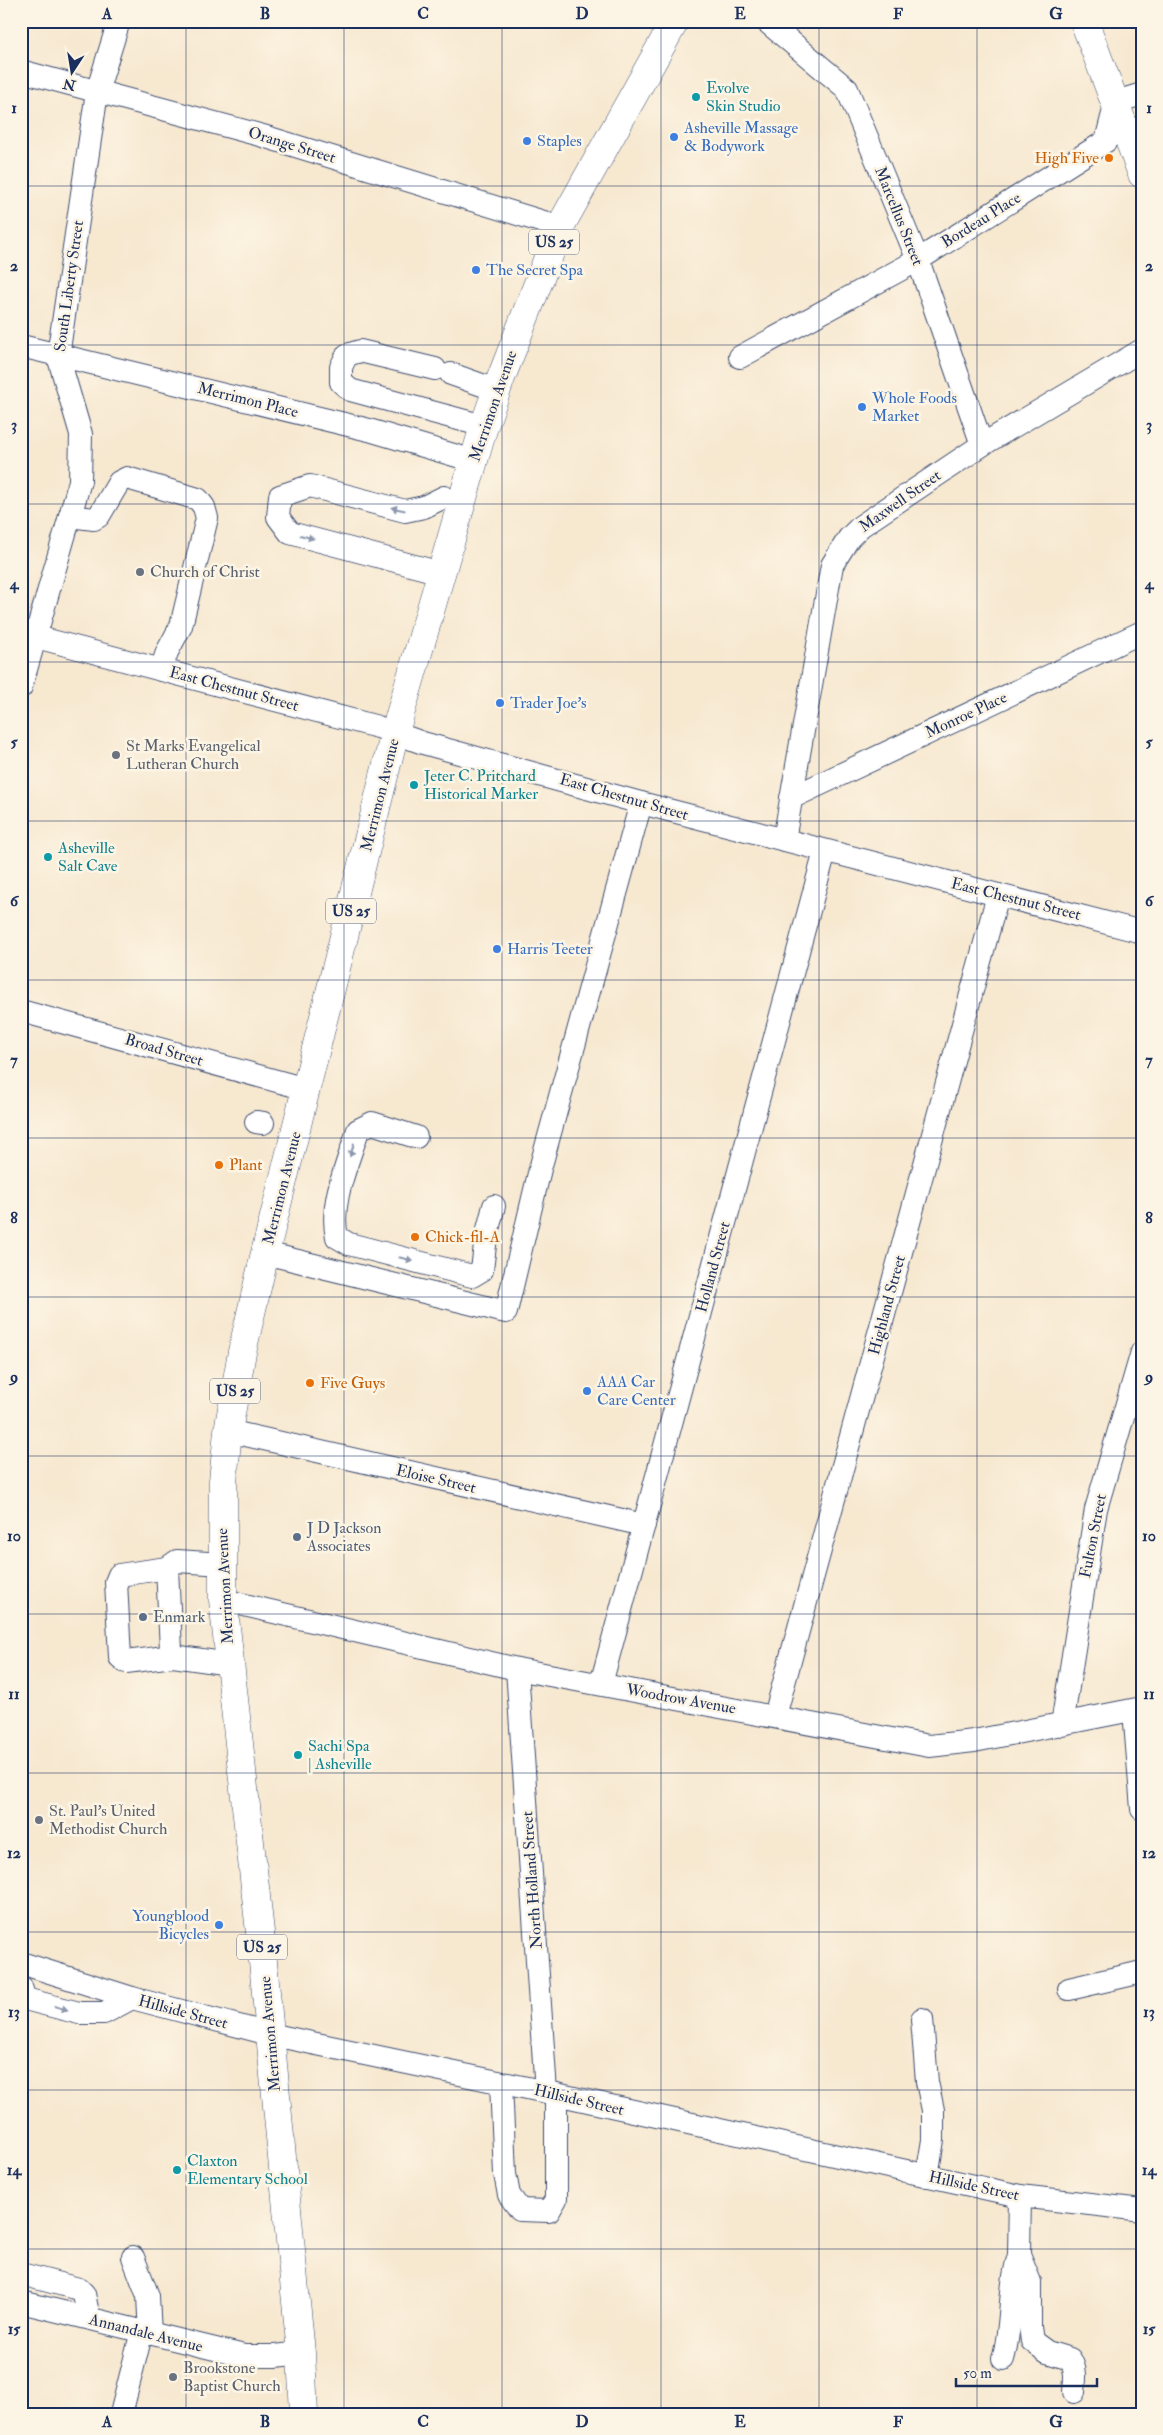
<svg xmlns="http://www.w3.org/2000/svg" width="1163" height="2435" font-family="'IM FELL Double Pica',serif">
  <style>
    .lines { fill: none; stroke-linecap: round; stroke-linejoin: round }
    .minor-casing { stroke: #3c4b6f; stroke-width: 24 }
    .major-casing { stroke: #3c4b6f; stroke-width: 29 }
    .minor { stroke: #fff; stroke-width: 22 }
    .major { stroke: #fff; stroke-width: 28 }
    .oneway { fill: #8d97ae }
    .grid { fill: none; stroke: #1b2f5e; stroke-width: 1; stroke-opacity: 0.55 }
    .culture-dot { fill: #0f9aa8; stroke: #fcf5e5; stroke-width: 2 }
    .shop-dot { fill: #3f7fe0; stroke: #fcf5e5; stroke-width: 2 }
    .food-dot { fill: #e8710a; stroke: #fcf5e5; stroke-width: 2 }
    .worship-dot { fill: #6b7280; stroke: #fcf5e5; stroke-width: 2 }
    .service-dot { fill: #5c6f8a; stroke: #fcf5e5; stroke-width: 2 }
    .labels { text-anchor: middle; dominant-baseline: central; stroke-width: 5; stroke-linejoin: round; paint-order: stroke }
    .shield { fill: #fcf5e5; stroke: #5e6a86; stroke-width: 1 }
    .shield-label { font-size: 15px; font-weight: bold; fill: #1b2f5e }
    .culture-label { font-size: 16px; fill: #0d838f; stroke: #fcf5e5; text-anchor: start }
    .shop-label { font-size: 16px; fill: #366cbe; stroke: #fcf5e5; text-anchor: start }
    .street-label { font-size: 16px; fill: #1b2f5e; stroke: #fcf5e5 }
    .food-label { font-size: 16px; fill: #c56008; stroke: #fcf5e5; text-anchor: start }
    .worship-label { font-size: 16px; fill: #5b616d; stroke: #fcf5e5; text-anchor: start }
    .service-label { font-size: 16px; fill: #4e5e75; stroke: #fcf5e5; text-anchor: start }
    .neatline { fill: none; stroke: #1b2f5e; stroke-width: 2 }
    .grid-label { font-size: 16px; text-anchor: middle; font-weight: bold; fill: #1b2f5e }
  </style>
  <rect width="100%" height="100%" fill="#fcf5e5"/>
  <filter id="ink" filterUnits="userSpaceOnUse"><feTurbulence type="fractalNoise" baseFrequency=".02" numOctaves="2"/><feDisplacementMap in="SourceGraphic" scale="10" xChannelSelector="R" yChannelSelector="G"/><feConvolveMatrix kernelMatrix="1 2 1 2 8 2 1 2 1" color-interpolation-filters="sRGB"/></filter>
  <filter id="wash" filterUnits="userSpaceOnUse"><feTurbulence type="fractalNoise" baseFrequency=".0096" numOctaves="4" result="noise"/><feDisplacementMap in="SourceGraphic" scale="20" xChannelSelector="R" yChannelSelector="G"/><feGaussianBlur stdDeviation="1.12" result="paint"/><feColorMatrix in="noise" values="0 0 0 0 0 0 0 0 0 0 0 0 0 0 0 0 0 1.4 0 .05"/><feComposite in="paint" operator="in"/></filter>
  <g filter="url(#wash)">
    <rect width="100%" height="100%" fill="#f7e8d0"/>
  </g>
  <g filter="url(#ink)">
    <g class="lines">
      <defs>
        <g id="minor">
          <path d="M766,21L847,89L918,260L982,445"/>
          <path d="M21,71L263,136L560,227"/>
          <path d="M21,346L369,430L474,461"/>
          <path d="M740,357L918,260L1106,141L1116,102L1142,94"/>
          <path d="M435,369L360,351L347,355L341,367V382L350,390L484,426"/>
          <path d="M451,374L496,390"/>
          <path d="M70,516L94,519L99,516L119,482L127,478L198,499L204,507L207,518L181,626L167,652L161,670"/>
          <path d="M441,573L290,533L278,517L280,496L310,486L405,511L424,507L444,497"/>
          <path d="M21,633L378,727L423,743L641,803L1142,932"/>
          <path d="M21,687L80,481L81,434L58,356L97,92L119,21"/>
          <path d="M791,798L1142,632"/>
          <path d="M784,840L832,565L849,538L861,526L982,445L1142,350"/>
          <path d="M21,1011L306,1089"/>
          <path d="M256,1122L263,1123"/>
          <path d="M416,1137L372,1123L358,1130C348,1163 329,1203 337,1237L349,1244L472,1276L482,1270L486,1237L494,1206"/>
          <path d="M265,1253L506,1312L540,1169L641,803"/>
          <path d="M228,1431L644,1525"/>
          <path d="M223,1564L177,1561L167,1568L171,1650L173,1656L230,1664"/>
          <path d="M167,1568L119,1575L116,1582L120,1657L126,1662L173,1656"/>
          <path d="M223,1600L517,1669L929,1746L974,1741L1142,1708"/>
          <path d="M517,1669L546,2092"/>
          <path d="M601,1684L825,851"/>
          <path d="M1134,1710L1142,1809"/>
          <path d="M775,1716L998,895"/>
          <path d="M1062,1725L1096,1509L1142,1352"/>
          <path d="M21,1963L132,1998L269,2034L556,2094L1020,2196L1142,2210"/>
          <path d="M21,1987L25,1999L79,2013H104L132,1998"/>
          <path d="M1069,1989L1142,1972"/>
          <path d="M922,2019L927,2082L933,2110V2140L927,2176"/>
          <path d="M501,2083L505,2174L509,2195L520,2210L549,2211L556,2199V2094"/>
          <path d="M1020,2196L1019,2255L1030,2282V2327L1032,2341L1047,2352L1070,2359C1077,2370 1075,2380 1074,2392"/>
          <path d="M133,2257L148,2296L150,2334"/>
          <path d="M21,2274L79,2289L84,2294L89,2318"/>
          <path d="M21,2302L244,2356H275L301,2353"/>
          <path d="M1003,2359C1013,2324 1008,2290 1019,2255"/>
          <path d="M121,2414L142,2331"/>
        </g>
        <g id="major">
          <path d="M1084,21L1142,174"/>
          <path d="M304,2414L301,2353L261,1941L223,1600V1481L228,1431L242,1352L265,1253L395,732L484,426L501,378L560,227L675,21"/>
        </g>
      </defs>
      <use href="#minor" class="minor-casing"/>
      <use href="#major" class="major-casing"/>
      <use href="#minor" class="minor"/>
      <use href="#major" class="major"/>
    </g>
    <defs><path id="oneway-solid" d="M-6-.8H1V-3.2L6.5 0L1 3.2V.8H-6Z" transform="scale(1.25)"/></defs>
    <g class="oneway">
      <use href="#oneway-solid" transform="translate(398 509) rotate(-168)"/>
      <use href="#oneway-solid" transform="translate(307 537) rotate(15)"/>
      <use href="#oneway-solid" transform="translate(352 1150) rotate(106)"/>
      <use href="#oneway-solid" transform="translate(406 1259) rotate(14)"/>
      <use href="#oneway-solid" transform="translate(61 2008) rotate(16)"/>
    </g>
  </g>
  <path class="grid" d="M186,21V2414M344,21V2414M502,21V2414M661,21V2414M819,21V2414M977,21V2414M21,186H1142M21,345H1142M21,504H1142M21,662H1142M21,821H1142M21,980H1142M21,1138H1142M21,1297H1142M21,1456H1142M21,1614H1142M21,1773H1142M21,1932H1142M21,2090H1142M21,2249H1142"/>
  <g class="culture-dot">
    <circle cx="696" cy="97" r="5"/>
    <circle cx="414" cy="785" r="5"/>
    <circle cx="48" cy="857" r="5"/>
    <circle cx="298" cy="1755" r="5"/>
    <circle cx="177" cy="2170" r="5"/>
  </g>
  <g class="shop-dot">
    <circle cx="674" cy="137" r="5"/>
    <circle cx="527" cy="141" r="5"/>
    <circle cx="476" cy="270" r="5"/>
    <circle cx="862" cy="407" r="5"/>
    <circle cx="500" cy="703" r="5"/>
    <circle cx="497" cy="949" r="5"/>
    <circle cx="587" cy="1391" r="5"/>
    <circle cx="219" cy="1925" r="5"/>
  </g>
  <g class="food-dot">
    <circle cx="1109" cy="158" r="5"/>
    <circle cx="219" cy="1165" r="5"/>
    <circle cx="415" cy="1237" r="5"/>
    <circle cx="310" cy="1383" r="5"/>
  </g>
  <g class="worship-dot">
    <circle cx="140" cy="572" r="5"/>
    <circle cx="116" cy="755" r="5"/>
    <circle cx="39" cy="1820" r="5"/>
    <circle cx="173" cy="2377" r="5"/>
  </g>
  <g class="service-dot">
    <circle cx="297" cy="1537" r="5"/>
    <circle cx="143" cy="1617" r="5"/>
  </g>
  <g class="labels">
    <g class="shield">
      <rect x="529" y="229.5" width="50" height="25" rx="4"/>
      <rect x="326" y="898.5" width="50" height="25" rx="4"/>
      <rect x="210" y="1378.5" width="50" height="25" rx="4"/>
      <rect x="237" y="1934.5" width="50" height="25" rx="4"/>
    </g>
    <g class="shield-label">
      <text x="554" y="242">US 25</text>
      <text x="351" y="911">US 25</text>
      <text x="235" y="1391">US 25</text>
      <text x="262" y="1947">US 25</text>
    </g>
    <g class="culture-label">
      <text x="706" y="88">Evolve<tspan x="706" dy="18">Skin Studio</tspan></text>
      <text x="424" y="776">Jeter C. Pritchard<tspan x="424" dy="18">Historical Marker</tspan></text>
      <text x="58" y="848">Asheville<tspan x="58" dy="18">Salt Cave</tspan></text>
      <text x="308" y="1746">Sachi Spa<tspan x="308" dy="18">| Asheville</tspan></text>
      <text x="187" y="2161">Claxton<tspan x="187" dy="18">Elementary School</tspan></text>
    </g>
    <g class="shop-label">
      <text x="684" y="128">Asheville Massage<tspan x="684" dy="18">&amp; Bodywork</tspan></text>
      <text x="537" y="141">Staples</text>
      <text x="486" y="270">The Secret Spa</text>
      <text x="872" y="398">Whole Foods<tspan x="872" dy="18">Market</tspan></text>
      <text x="510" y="703">Trader Joe's</text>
      <text x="507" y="949">Harris Teeter</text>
      <text x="597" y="1382">AAA Car<tspan x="597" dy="18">Care Center</tspan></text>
      <text x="209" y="1916" text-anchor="end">Youngblood<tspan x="209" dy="18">Bicycles</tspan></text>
    </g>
    <g class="street-label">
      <text transform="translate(292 145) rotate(17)">Orange Street</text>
      <text transform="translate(899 216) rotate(68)">Marcellus Street</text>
      <text transform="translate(981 220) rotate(-32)">Bordeau Place</text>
      <text transform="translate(69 286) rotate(-82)">South Liberty Street</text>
      <text transform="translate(248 400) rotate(14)">Merrimon Place</text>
      <text transform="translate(493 406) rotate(-71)">Merrimon Avenue</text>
      <text transform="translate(900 501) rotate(-35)">Maxwell Street</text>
      <text transform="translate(234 689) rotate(15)">East Chestnut Street</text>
      <text transform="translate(966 715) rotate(-25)">Monroe Place</text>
      <text transform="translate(380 795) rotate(-76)">Merrimon Avenue</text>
      <text transform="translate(624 797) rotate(16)">East Chestnut Street</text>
      <text transform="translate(1016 899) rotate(14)">East Chestnut Street</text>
      <text transform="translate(164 1050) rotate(16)">Broad Street</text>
      <text transform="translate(282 1188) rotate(-76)">Merrimon Avenue</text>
      <text transform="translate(713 1267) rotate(-75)">Holland Street</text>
      <text transform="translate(887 1305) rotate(-75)">Highland Street</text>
      <text transform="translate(436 1479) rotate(13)">Eloise Street</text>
      <text transform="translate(1093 1536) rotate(-79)">Fulton Street</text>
      <text transform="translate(225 1586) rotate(-93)">Merrimon Avenue</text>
      <text transform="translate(681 1699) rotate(10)">Woodrow Avenue</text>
      <text transform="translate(532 1880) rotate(-94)">North Holland Street</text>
      <text transform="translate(183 2012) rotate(15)">Hillside Street</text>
      <text transform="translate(270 2034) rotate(-95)">Merrimon Avenue</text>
      <text transform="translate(579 2100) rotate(13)">Hillside Street</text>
      <text transform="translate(974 2186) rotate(12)">Hillside Street</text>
      <text transform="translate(146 2333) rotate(14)">Annandale Avenue</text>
    </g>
    <g class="food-label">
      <text x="1099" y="158" text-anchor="end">High Five</text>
      <text x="229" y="1165">Plant</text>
      <text x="425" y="1237">Chick-fil-A</text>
      <text x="320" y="1383">Five Guys</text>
    </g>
    <g class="worship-label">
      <text x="150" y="572">Church of Christ</text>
      <text x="126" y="746">St Marks Evangelical<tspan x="126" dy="18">Lutheran Church</tspan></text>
      <text x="49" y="1811">St. Paul's United<tspan x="49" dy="18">Methodist Church</tspan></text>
      <text x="183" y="2368">Brookstone<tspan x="183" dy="18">Baptist Church</tspan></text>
    </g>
    <g class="service-label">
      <text x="307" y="1528">J D Jackson<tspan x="307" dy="18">Associates</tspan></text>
      <text x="153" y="1617">Enmark</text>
    </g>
  </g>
  <rect width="1163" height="2435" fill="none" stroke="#fcf5e5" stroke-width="55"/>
  <g transform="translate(72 72) rotate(192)" stroke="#fcf5e5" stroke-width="4" paint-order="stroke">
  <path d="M0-4L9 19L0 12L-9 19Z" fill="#1b2f5e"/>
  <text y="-8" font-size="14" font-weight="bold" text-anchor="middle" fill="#1b2f5e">N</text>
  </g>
  <path d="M956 2378v8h141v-8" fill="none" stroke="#1b2f5e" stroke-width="2.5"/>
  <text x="963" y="2378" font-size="15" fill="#1b2f5e" stroke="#fcf5e5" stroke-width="4" paint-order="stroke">50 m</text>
  <rect x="28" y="28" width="1108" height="2380" class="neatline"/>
  <g class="grid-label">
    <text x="107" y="19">A</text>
    <text x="265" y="19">B</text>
    <text x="423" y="19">C</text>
    <text x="582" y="19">D</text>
    <text x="740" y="19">E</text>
    <text x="898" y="19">F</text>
    <text x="1056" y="19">G</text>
    <text x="14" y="113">1</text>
    <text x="1149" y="113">1</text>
    <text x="14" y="271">2</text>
    <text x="1149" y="271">2</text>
    <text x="14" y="430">3</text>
    <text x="1149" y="430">3</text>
    <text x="14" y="589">4</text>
    <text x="1149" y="589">4</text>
    <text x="14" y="747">5</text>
    <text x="1149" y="747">5</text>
    <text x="14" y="906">6</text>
    <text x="1149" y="906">6</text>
    <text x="14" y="1065">7</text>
    <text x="1149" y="1065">7</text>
    <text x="14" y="1223">8</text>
    <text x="1149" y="1223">8</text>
    <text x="14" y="1382">9</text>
    <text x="1149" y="1382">9</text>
    <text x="14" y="1541">10</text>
    <text x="1149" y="1541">10</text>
    <text x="14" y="1699">11</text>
    <text x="1149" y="1699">11</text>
    <text x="14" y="1858">12</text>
    <text x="1149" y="1858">12</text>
    <text x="14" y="2017">13</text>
    <text x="1149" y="2017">13</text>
    <text x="14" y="2175">14</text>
    <text x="1149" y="2175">14</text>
    <text x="14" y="2334">15</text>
    <text x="1149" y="2334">15</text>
    <text x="107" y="2427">A</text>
    <text x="265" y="2427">B</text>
    <text x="423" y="2427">C</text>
    <text x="582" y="2427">D</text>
    <text x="740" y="2427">E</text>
    <text x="898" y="2427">F</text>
    <text x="1056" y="2427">G</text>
  </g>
</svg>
